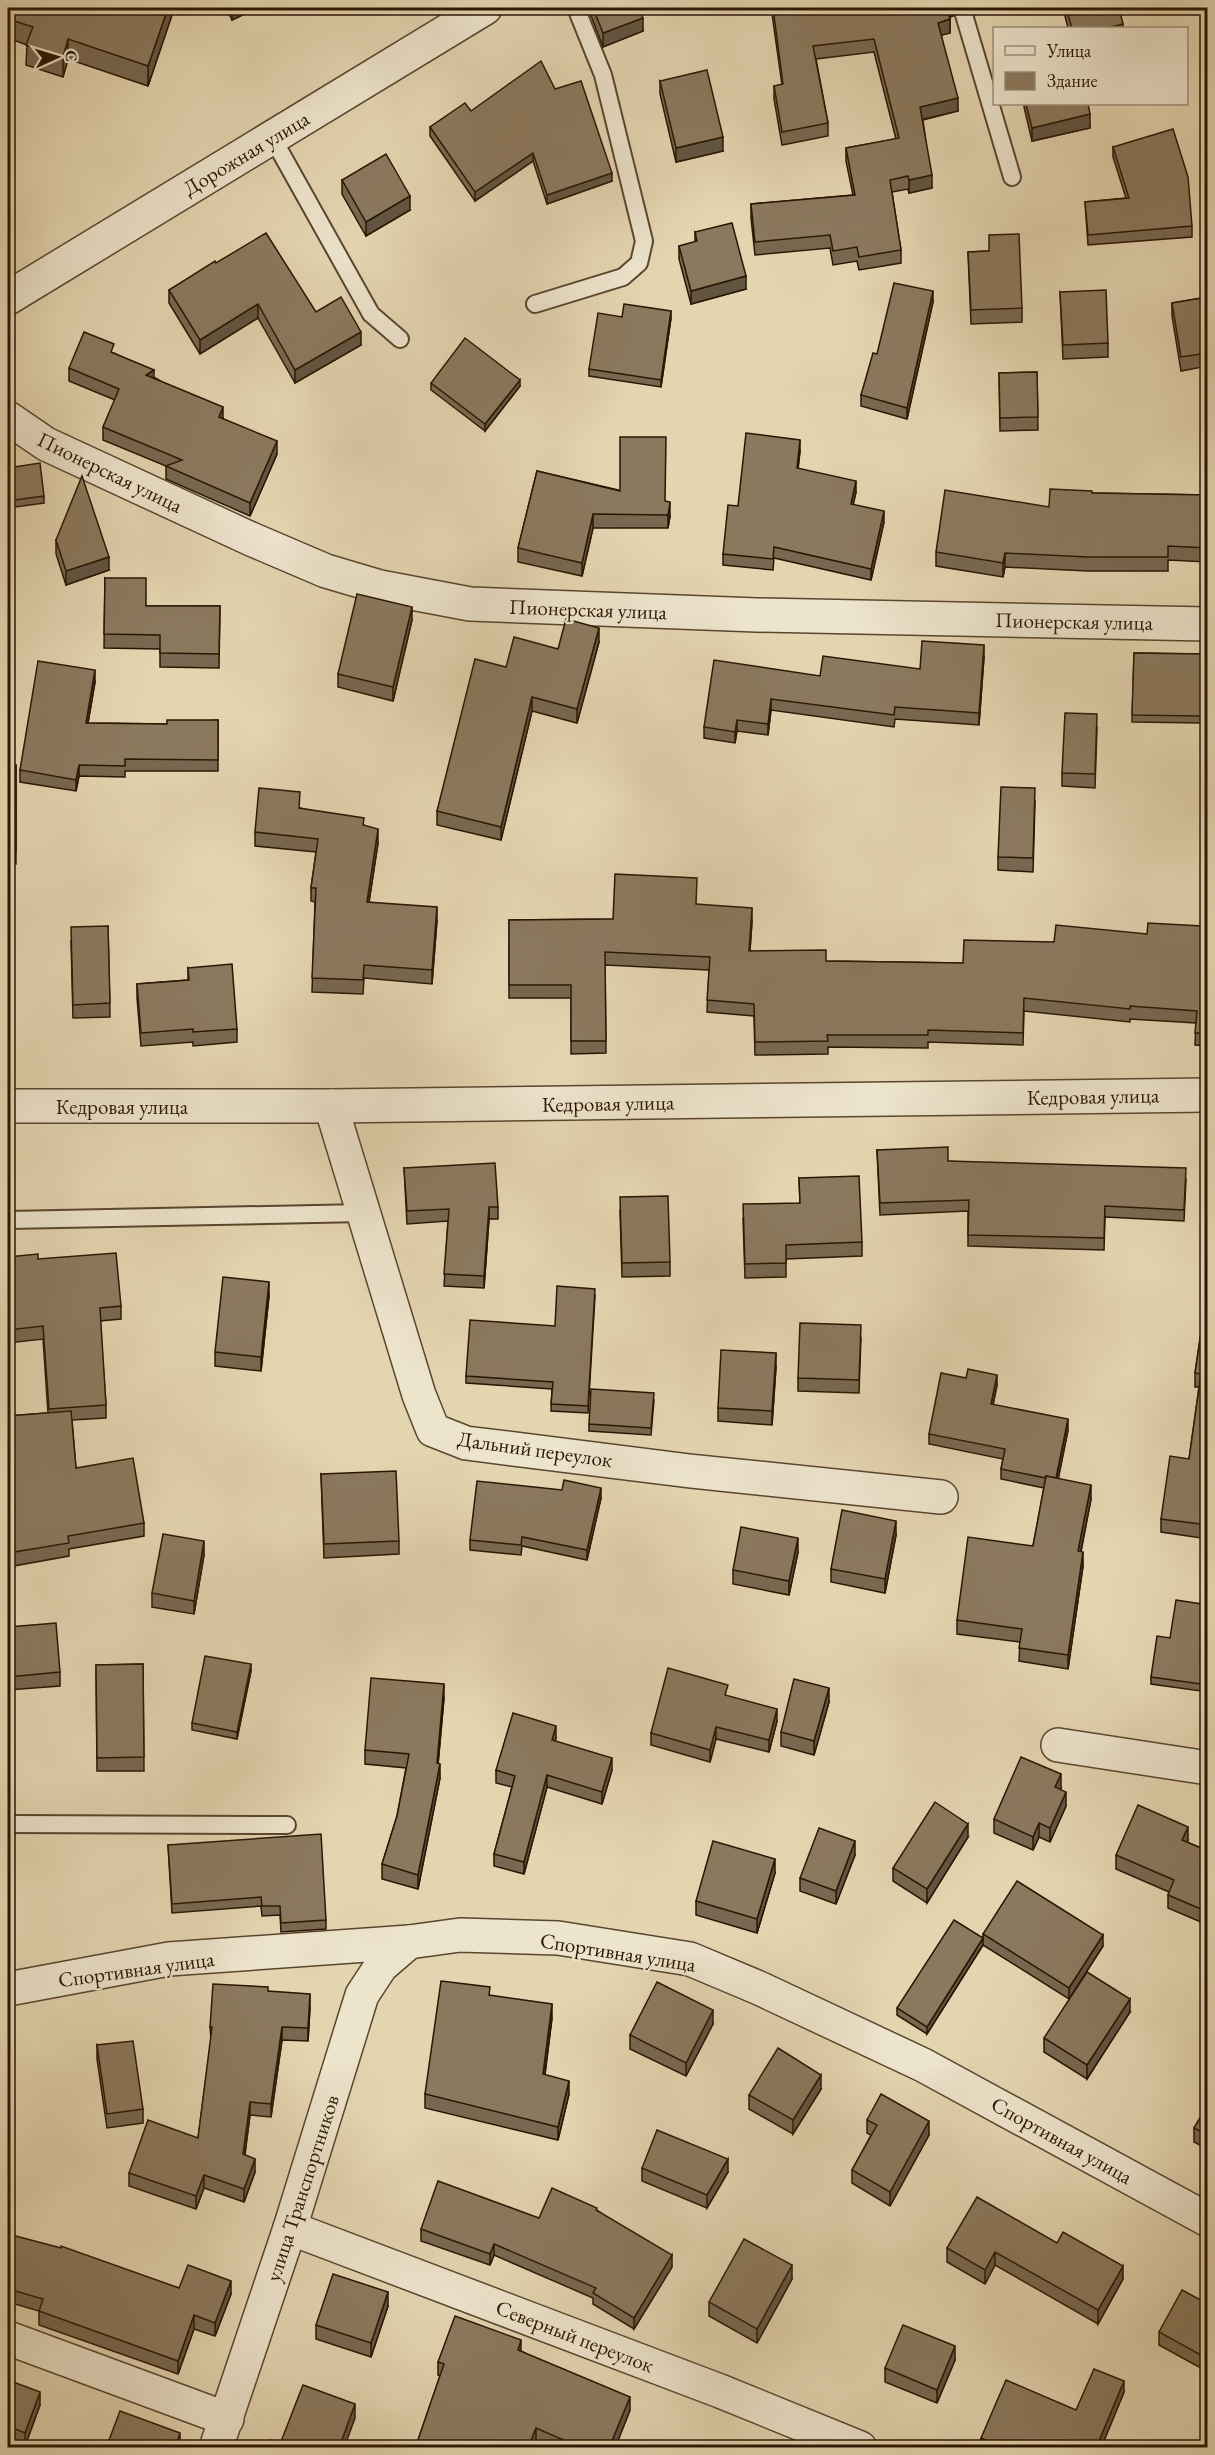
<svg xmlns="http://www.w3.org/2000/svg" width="1215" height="2455" font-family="'EB Garamond',serif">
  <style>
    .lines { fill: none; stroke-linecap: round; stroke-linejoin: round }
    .service-casing { stroke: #59462f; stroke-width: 20 }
    .minor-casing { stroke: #59462f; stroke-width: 36 }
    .service { stroke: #ede4cc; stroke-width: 16 }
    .minor { stroke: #ede4cc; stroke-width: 33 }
    .wall { fill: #786851; stroke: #2b1604; stroke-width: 1.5 }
    .shaded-wall { fill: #615542; stroke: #2b1604; stroke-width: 1.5 }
    .building { fill: #8b795e; stroke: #2b1604; stroke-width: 1.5 }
    .labels { text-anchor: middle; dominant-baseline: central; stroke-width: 4.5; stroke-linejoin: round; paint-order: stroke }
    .street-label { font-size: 21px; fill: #2b1604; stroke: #ede4cc }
  </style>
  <rect width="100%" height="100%" fill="#e4d5b1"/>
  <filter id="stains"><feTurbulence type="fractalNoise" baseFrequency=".00333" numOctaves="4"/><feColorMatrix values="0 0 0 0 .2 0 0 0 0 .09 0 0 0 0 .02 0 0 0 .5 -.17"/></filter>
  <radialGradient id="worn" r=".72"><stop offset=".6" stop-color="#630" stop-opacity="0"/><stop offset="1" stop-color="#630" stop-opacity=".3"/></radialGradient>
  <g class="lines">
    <defs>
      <g id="service">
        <path d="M962,8L1012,177"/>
        <path d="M272,137L371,314L400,339"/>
        <path d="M535,304L623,277L639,263L644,241L603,75L576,8"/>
        <path d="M8,1220L364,1213"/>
        <path d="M8,1824L287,1825"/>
      </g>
      <g id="minor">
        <path d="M8,298L485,8"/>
        <path d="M8,418L46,444L251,539L326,571L380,587L470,604L757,615L1208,624"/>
        <path d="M8,1106H331L1208,1095"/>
        <path d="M331,1106L419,1395L433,1430L466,1443L690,1471L941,1497"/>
        <path d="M1058,1745L1208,1768"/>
        <path d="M8,1989L169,1959L409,1942L460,1935L558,1938L690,1959L759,1988L923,2065L1208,2220"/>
        <path d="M290,2228L720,2391L860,2448"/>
        <path d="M8,2338L227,2419"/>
        <path d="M216,2448L290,2228L362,1995L381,1966L409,1942"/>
      </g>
    </defs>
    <use href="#service" class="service-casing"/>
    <use href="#minor" class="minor-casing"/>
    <use href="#service" class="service"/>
    <use href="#minor" class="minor"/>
  </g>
  <g class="wall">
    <path d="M8,8H172V15L148,86L68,59L63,77L26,65L27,45L8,38Z"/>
    <path d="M226,8H257L232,20Z"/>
    <path d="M588,8H639L643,31L603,47Z"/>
    <path d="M772,8H953V16L950,17V33L941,35L958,111L923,120L932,188L909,193L908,189L892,192L901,250V263L859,270L857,261L833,265L830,248L755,255L751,218V204L853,195L846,161V148L896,139L874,52L816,59L828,123V136L782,145L774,99V86L782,85L772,14Z"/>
    <path d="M1063,8H1119L1123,28H1068Z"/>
    <path d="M660,81L723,151L676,162L660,94Z"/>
    <path d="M555,89L612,181L547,204L533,161L475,201L430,136V127L471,111Z"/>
    <path d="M1024,104H1088L1090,128L1032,141L1024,107Z"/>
    <path d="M1113,147L1192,226V237L1088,245L1085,202L1126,198L1113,157Z"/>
    <path d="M342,180L410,210L366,236L342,194Z"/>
    <path d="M695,232L746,289L691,304L679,259V246L695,242Z"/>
    <path d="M989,251L1022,308V322L971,324L968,252Z"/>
    <path d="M216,263L316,312L361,345L295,383L258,318L200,354L169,303V290Z"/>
    <path d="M1060,292L1108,343V357L1063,359Z"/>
    <path d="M1208,297V366L1181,371L1172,316V303Z"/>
    <path d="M933,302L907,419L861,406V395L877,354Z"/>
    <path d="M622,317L671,318L661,387L589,376V369Z"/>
    <path d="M114,353L223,419L277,454L250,516L166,479V466L103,440V427L115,400L69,381V368Z"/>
    <path d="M1037,372L1038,430L1000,431L999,373Z"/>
    <path d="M431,383L520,386L485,431L431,390Z"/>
    <path d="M800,451L798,468L856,492L853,504L884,522L871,580L774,558L773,570L723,565V554L738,506Z"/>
    <path d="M8,468L44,496V503L8,508Z"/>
    <path d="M537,471L665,501L670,516L668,528H593L582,576L518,562V548Z"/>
    <path d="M1092,493L1208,495V562L1168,560V571H1088L1005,567L1003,577L936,566V552L1049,507Z"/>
    <path d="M56,540L109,570L66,585L56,554Z"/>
    <path d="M105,578L146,606H220L219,668L160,667V649L104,648Z"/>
    <path d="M412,620L393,701L338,687V674Z"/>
    <path d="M599,642L577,723L532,711L501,840L437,825V811L506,667L558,649Z"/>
    <path d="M1134,653L1202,654L1201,723L1132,722Z"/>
    <path d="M984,657L979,725L895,719L894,727L771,710L768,735L737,731L735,743L704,738V727L820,676L920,669Z"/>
    <path d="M95,682L88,723L167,724L218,720V771H125V777L79,776L76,791L20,782V770Z"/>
    <path d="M1097,728L1095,788L1062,786V773Z"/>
    <rect x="8" y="765" width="8" height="99"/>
    <path d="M1035,802L1033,872L998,870V857Z"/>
    <path d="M300,808L364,825L378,843L369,902L437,920L432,984L364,978L363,994L312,992L315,902L311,901V888L316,852L255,846V832Z"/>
    <path d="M696,904L752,921L750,951L826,961L963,963L1054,942L1208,944V1046L1195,1045L1196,1023L1130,1019V1022L1024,1011L1023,1045L928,1042V1048L828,1047V1054L755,1055L754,1016L707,1012L709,970L605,965L606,1053L571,1054V998H509V920L613,919Z"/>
    <path d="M108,926L110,1017L73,1018L71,941Z"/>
    <path d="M188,968L237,1029V1042L193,1046V1042L141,1046L137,998V984L188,980Z"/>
    <path d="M877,1150L948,1161L1186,1179L1184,1221L1105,1217L1104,1250L968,1246V1211L880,1215Z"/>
    <path d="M404,1168L498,1207V1219H489L484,1288L444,1286L448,1221L407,1224Z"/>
    <path d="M799,1178L862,1242V1256L786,1259V1277L745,1278L743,1218L800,1203Z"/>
    <path d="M620,1211L670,1262V1276L622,1277Z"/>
    <path d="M8,1257L38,1259L121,1306V1319L100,1321L106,1405V1418L72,1420L76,1468L144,1523V1536L69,1549V1556L8,1567V1416L48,1413L43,1339L8,1343Z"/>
    <path d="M1208,1285V1539L1161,1532V1519L1189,1459L1199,1387H1195V1373Z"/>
    <path d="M269,1296L261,1371L215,1366V1352Z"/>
    <path d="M595,1296L588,1413L551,1411L552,1389L466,1383V1376L555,1326Z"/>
    <path d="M861,1338L859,1393L798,1391V1378Z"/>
    <path d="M776,1367L772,1425L718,1421V1408Z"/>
    <path d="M997,1385L993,1405L1068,1430L1058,1479L1091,1499L1081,1552L1083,1566L1068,1669L1019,1661L1020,1642L957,1634V1620L1033,1546L1044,1488L1001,1479V1469L1003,1459L929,1444V1434Z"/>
    <path d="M654,1400L651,1435L589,1431V1424Z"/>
    <path d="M321,1474L399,1541V1554L324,1558Z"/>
    <path d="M601,1498L587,1560L522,1546L521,1555L470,1550V1540Z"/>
    <path d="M896,1535L885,1593L831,1582V1569Z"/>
    <path d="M798,1552L789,1595L733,1584V1570Z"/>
    <path d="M204,1555L194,1614L152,1607V1593Z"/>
    <path d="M1208,1605V1692L1151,1684V1677L1170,1638Z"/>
    <path d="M8,1627L60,1672V1686L8,1690Z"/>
    <path d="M143,1664L144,1771H97L96,1665Z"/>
    <path d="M251,1671L237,1739L192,1730V1723Z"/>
    <path d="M444,1698L438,1763L440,1778L418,1889L382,1879V1864L397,1816L406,1768L365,1764V1750Z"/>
    <path d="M829,1702L814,1755L781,1746V1732Z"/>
    <path d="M777,1721L769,1752L716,1739L710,1762L651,1745V1733Z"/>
    <path d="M556,1738L555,1741L612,1770L602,1804L547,1787L524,1874L494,1866V1854L512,1787L496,1783V1770Z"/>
    <path d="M1061,1788L1060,1790L1066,1806L1050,1842L1039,1837L1033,1850L994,1833V1819Z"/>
    <path d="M968,1837L927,1903L893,1881V1868Z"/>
    <path d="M1188,1840L1187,1842L1208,1851V1925L1168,1908V1895L1169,1892L1116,1869V1855Z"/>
    <path d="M168,1845L326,1920V1929L281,1932L280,1915L262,1916L261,1906L172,1913Z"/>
    <path d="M855,1855L836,1904L800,1891V1878Z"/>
    <path d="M775,1873L757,1933L696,1915V1901Z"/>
    <path d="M983,1934L1103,1946L1069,1999L983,1945L927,2034L897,2015V2008L983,1938Z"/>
    <path d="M268,1991L310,2007L308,2041L282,2040L271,2117L250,2115L245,2155L255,2172L244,2202L204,2188L196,2209L129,2186V2173L198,2138L211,2040L210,2027Z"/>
    <path d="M490,1996L552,2018L545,2075L569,2094L558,2140L425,2108V2094Z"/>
    <path d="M1130,2012L1087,2079L1044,2052V2038Z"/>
    <path d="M713,2024L686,2076L630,2049V2035Z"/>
    <path d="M97,2045L143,2109V2123L107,2128L97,2059Z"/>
    <path d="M821,2089L793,2134L749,2109V2095Z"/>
    <path d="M1208,2105V2149L1194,2142V2128Z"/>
    <path d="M867,2120L929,2135L890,2206L852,2183V2170L871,2135L867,2133Z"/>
    <path d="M642,2168L728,2172L707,2208L642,2181Z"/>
    <path d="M597,2210L672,2267L634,2329L593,2304V2298L494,2255L490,2265L421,2241V2229L539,2218Z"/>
    <path d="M8,2234L179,2288L231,2294L215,2336L194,2329L178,2374L39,2325V2311L8,2302Z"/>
    <path d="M1057,2243L1123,2279L1098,2324L995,2265L985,2284L947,2262V2248Z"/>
    <path d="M792,2279L757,2343L709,2316V2302Z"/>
    <path d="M1208,2304V2372L1159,2345V2332Z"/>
    <path d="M388,2306L371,2357L316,2339V2325Z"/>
    <path d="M521,2351L630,2410L615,2448H552L536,2441L533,2448H418V2440L440,2376L438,2375V2362Z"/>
    <path d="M955,2360L937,2403L885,2382V2368Z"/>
    <path d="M8,2380L40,2405L25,2446L8,2440Z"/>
    <path d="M1124,2392L1101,2448H981V2438L1076,2410Z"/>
  </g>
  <g class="shaded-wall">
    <path d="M168,8H172V15L148,86V66Z"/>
    <path d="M243,8H257L232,20V13Z"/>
    <path d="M946,8H953V16L946,18Z"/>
    <path d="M643,18V31L603,47V33Z"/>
    <path d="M950,19V33L938,36V23Z"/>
    <path d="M1123,24V28H1107Z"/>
    <path d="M68,39V59L63,77V57Z"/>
    <path d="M958,98V111L920,120V107Z"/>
    <path d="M1090,114V128L1032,141V128Z"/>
    <path d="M723,137V151L676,162V148Z"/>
    <path d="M533,153V161L475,201V192Z"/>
    <path d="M612,173V181L547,204V195Z"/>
    <path d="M932,175V188L909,193V180Z"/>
    <path d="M410,196V210L366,236V222Z"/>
    <path d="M746,276V289L691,304V291Z"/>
    <path d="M933,291V302L907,419V408Z"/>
    <path d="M258,304V318L200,354V340Z"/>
    <path d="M671,311V318L661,387V380Z"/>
    <path d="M361,332V345L295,383V370Z"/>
    <path d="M154,370V383L146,375Z"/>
    <path d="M520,380V386L485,431V424Z"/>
    <path d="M223,407V420L219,417Z"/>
    <path d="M800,440V451L797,479V468Z"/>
    <path d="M277,441V454L250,516V503Z"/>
    <path d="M856,481V492L851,515V504Z"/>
    <path d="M670,502V516L668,528V515Z"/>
    <path d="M884,511V522L871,580V569Z"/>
    <path d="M593,514V528L582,576V563Z"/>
    <path d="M1005,553V567L1003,577V563Z"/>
    <path d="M109,557V570L66,585V571Z"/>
    <path d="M412,607V620L393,701V687Z"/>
    <path d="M599,628V642L577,723V709Z"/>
    <path d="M984,645V657L979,725V713Z"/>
    <path d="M95,670V682L86,734V723Z"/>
    <path d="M532,697V711L501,840V827Z"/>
    <path d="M771,699V710L768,735V724Z"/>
    <path d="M737,720V731L735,743V732Z"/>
    <path d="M79,765V776L76,791V780Z"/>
    <path d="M378,829V843L367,915V902Z"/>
    <path d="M437,907V920L432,984V970Z"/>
    <path d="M752,908V921L749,964V951Z"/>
    <path d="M489,1207V1219L484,1288V1276Z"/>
    <path d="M269,1282V1296L261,1371V1357Z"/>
    <path d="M776,1353V1367L772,1425V1411Z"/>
    <path d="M997,1375V1385L991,1414V1404Z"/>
    <path d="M1068,1419V1430L1056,1490V1480Z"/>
    <path d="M1091,1485V1499L1078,1565V1551Z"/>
    <path d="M601,1488V1498L587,1560V1550Z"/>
    <path d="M896,1521V1535L885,1593V1579Z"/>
    <path d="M798,1538V1552L789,1595V1581Z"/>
    <path d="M204,1541V1555L194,1614V1601Z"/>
    <path d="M1083,1552V1566L1068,1669V1655Z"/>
    <path d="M251,1664V1671L237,1739V1732Z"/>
    <path d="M444,1684V1698L437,1777V1763Z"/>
    <path d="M829,1688V1702L814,1755V1741Z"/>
    <path d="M777,1709V1721L769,1752V1740Z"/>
    <path d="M556,1726V1738L552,1752V1740Z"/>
    <path d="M716,1727V1739L710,1762V1750Z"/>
    <path d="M612,1758V1770L602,1804V1792Z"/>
    <path d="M440,1764V1778L418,1889V1875Z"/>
    <path d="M1061,1774V1788L1055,1801V1787Z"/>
    <path d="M547,1775V1787L524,1874V1862Z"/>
    <path d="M1066,1792V1806L1050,1842V1828Z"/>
    <path d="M1039,1823V1837L1033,1850V1837Z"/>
    <path d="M968,1824V1837L927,1903V1889Z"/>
    <path d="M1188,1827V1840L1182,1854V1840Z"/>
    <path d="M855,1841V1855L836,1904V1891Z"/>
    <path d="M775,1859V1873L757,1933V1919Z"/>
    <path d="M1103,1935V1946L1069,1999V1988Z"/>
    <path d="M983,1938V1945L927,2034V2027Z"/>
    <path d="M310,1994V2007L308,2041V2028Z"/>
    <path d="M1130,1999V2012L1087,2079V2065Z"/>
    <path d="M552,2004V2018L543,2088V2074Z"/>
    <path d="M713,2010V2024L686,2076V2063Z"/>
    <path d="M282,2027V2040L271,2117V2104Z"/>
    <path d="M821,2075V2089L793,2134V2120Z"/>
    <path d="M569,2081V2094L558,2140V2127Z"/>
    <path d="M250,2102V2115L243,2167V2154Z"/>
    <path d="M929,2121V2135L890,2206V2192Z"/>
    <path d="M255,2159V2172L244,2202V2189Z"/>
    <path d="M728,2159V2172L707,2208V2195Z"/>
    <path d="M204,2175V2188L196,2209V2196Z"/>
    <path d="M494,2244V2255L490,2265V2254Z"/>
    <path d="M995,2252V2265L985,2284V2270Z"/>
    <path d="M672,2255V2267L634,2329V2318Z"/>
    <path d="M792,2265V2279L757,2343V2329Z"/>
    <path d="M1123,2266V2279L1098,2324V2310Z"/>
    <path d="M231,2281V2294L215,2336V2323Z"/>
    <path d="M388,2292V2306L371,2357V2343Z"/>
    <path d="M194,2315V2329L178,2374V2361Z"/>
    <path d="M521,2340V2353L518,2350Z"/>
    <path d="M955,2346V2360L937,2403V2390Z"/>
    <path d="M1124,2381V2392L1101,2448H1096Z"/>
    <path d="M40,2392V2405L25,2446V2433Z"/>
    <path d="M630,2397V2410L615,2448H609Z"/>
    <path d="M355,2404V2418L344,2448H339Z"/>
    <path d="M536,2428V2441L533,2448H528Z"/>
    <path d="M180,2433V2444L179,2448H175Z"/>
  </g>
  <g class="building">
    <path d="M8,8H168L148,66L68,39L63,57L26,45L33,27L8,19Z"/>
    <path d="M229,8H243L232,13Z"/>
    <path d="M593,8H639L643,18L603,33Z"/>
    <path d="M773,8H947L950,19L938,23L958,98L920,107L932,175L909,180L908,176L890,180L901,250L859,257L857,247L833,251L830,235L755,242L751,204L855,195L846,148L899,138L874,39L813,46L828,123L782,132L774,86L783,84Z"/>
    <path d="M1066,8H1119L1123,24L1107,28H1072Z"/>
    <path d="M541,61L555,89L581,81L612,173L547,195L533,153L475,192L430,127L465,103L471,111Z"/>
    <path d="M707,70L723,137L676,148L660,81Z"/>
    <path d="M1026,104H1088L1090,114L1032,128Z"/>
    <path d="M1173,129L1188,177L1192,226L1088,235L1085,202L1129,198L1113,147Z"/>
    <path d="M386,154L410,196L366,222L342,180Z"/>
    <path d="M732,223L746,276L691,291L679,246L697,241L695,232Z"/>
    <path d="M266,233L316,312L341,297L361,332L295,370L258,304L200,340L169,290L215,261L216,263Z"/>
    <path d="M1019,234L1022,308L971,310L968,252L989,251V235Z"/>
    <path d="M894,283L933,291L907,408L861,395L873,353L877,354Z"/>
    <path d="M1106,290L1108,343L1063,345L1060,292Z"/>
    <path d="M1208,297V353L1181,357L1172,303Z"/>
    <path d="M624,304L671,311L661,380L589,369L598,313L622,317Z"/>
    <path d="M84,332L114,344L111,352L154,370L146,375L223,407L219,417L277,441L250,503L166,466L182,460L103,427L119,389L69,368Z"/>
    <path d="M465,338L520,380L485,424L431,383Z"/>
    <path d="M1037,372L1038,417L1000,418L999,373Z"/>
    <path d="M746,433L800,440L797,468L856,481L851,504L884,511L871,569L774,547L773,559L723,554L728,505L738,506Z"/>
    <path d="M620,437H666L665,501L670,502L668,515L593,514L582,563L518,548L537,471L620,491Z"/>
    <path d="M40,463L44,496L8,501V468Z"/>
    <path d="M82,476L109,557L66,571L56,540Z"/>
    <path d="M1050,489L1092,491V493L1208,495V548L1168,546V557H1088L1005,553L1003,563L936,552L945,490L1049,507Z"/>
    <path d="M105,578H146V606H220L219,654L160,653V635L104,634Z"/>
    <path d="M357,594L412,607L393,687L338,674Z"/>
    <path d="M566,619L599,628L577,709L532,697L501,827L437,811L475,659L506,667L514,637L558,649Z"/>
    <path d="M922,641L984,645L979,713L895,707L894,715L771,699L768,724L737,720L735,732L704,727L714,660L820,676L823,656L920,669Z"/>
    <path d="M1134,653L1202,654L1201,716L1132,715Z"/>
    <path d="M38,661L95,670L86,723L167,724V720H218V760L125,759V766L79,765L76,780L20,770Z"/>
    <path d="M1065,713L1097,714L1095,774L1062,773Z"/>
    <rect x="8" y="765" width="8" height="87"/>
    <path d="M1001,787L1035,788L1033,858L998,857Z"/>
    <path d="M259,788L300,792L299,808L364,818L363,825L378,829L367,902L437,907L432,970L364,965L363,980L312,978L316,888H311L318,839L255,832Z"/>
    <path d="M615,874L697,878L696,904L752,908L749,951L826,950V961L963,963L964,940L1054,942L1056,925L1147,934L1148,923L1202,926L1201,944H1208V1033H1195L1197,1011L1130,1006V1009L1024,998L1023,1033L928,1030V1035H827L828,1041L755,1042L754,1004L707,1000L710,957L605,952L606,1041H571V985H509V920L613,919Z"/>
    <path d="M108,926L110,1003L73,1005L71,927Z"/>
    <path d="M232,964L237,1029L193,1032V1029L141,1033L137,984L189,980L188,968Z"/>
    <path d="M948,1147V1161L1186,1168L1184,1210L1105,1206L1104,1238L968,1235L969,1200L880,1203L877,1150Z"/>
    <path d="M495,1163L498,1207H489L484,1276L444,1274L449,1209L407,1211L404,1168Z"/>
    <path d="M859,1176L862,1242L786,1245V1263L745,1264L743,1204L800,1203L799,1178Z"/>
    <path d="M668,1196L670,1262L622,1263L620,1197Z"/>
    <path d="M116,1253L121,1306L100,1308L106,1405L49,1409L43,1326L8,1330V1257L38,1254V1259Z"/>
    <path d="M223,1277L269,1282L261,1357L215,1352Z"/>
    <path d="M1208,1285V1525L1161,1519L1170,1456L1189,1459L1201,1374L1195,1373Z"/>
    <path d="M557,1286L595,1289L588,1406L551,1404L553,1382L466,1376L470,1320L555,1326Z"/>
    <path d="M800,1323L861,1325L859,1380L798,1378Z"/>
    <path d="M721,1350L776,1353L772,1411L718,1408Z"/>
    <path d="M968,1369L997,1375L991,1404L1068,1419L1056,1478L1046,1476V1478L1001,1469L1005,1449L929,1434L941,1373L966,1378Z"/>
    <path d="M591,1389L654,1393L651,1428L589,1424Z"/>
    <path d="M71,1411L76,1468L133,1458L144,1523L68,1536L69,1543L8,1553V1416Z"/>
    <path d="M396,1471L399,1541L324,1544L321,1474Z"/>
    <path d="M1046,1476L1091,1485L1078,1551L1083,1552L1068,1655L1019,1648L1022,1629L957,1620L968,1537L1033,1546Z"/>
    <path d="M564,1480L601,1488L587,1550L522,1537L521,1545L470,1540L477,1481L562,1490Z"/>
    <path d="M842,1510L896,1521L885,1579L831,1569Z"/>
    <path d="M741,1527L798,1538L789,1581L733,1570Z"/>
    <path d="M163,1534L204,1541L194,1601L152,1593Z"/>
    <path d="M1176,1600L1208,1605V1685L1151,1677L1157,1636L1170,1638Z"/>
    <path d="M56,1623L60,1672L8,1677V1627Z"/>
    <path d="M205,1656L251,1664L237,1732L192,1723Z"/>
    <path d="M143,1664L144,1757L97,1758L96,1665Z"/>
    <path d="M668,1668L728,1685L725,1695L777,1709L769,1740L716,1727L710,1750L651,1733Z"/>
    <path d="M371,1678L444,1684L437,1763L440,1764L418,1875L382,1864L397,1816L409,1754L365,1750Z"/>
    <path d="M794,1679L829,1688L814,1741L781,1732Z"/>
    <path d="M513,1713L556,1726L552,1740L612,1758L602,1792L547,1775L524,1862L494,1854L515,1776L496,1770Z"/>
    <path d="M1021,1757L1061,1774L1055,1787L1066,1792L1050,1828L1039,1823L1033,1837L994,1819Z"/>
    <path d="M935,1802L968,1824L927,1889L893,1868Z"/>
    <path d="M1138,1805L1188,1827L1182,1840L1208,1851V1912L1168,1895L1174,1880L1116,1855Z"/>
    <path d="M819,1828L855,1841L836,1891L800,1878Z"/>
    <path d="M321,1834L326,1920L281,1923L280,1906H262L261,1897L172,1904L168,1845Z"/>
    <path d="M713,1841L775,1859L757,1919L696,1901Z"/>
    <path d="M1017,1881L1103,1935L1069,1988L983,1934Z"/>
    <path d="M954,1920L983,1938L927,2027L897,2008Z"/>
    <path d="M1087,1972L1130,1999L1087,2065L1044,2038Z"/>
    <path d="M441,1981L490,1987L489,1995L552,2004L543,2074L569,2081L558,2127L425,2094Z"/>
    <path d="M657,1982L713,2010L686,2063L630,2035Z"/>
    <path d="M213,1984L268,1987V1991L310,1994L308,2028L282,2027L271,2104L250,2102L243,2154L255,2159L244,2189L204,2175L196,2196L129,2173L148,2120L198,2138L212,2027H210Z"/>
    <path d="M133,2041L143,2109L107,2114L97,2045Z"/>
    <path d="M778,2048L821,2075L793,2120L749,2095Z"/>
    <path d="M881,2094L929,2121L890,2192L852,2170L877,2125L867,2120Z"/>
    <path d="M1208,2105V2135L1194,2128Z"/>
    <path d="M657,2130L728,2159L707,2195L642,2168Z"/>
    <path d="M438,2181L539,2218L552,2188L597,2208L596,2210L672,2255L634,2318L593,2293L596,2288L494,2244L490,2254L421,2229Z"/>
    <path d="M977,2197L1057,2243L1063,2232L1123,2266L1098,2310L995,2252L985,2270L947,2248Z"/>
    <path d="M8,2234L61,2248V2246L179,2288L188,2265L231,2281L215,2323L194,2315L178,2361L39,2311L43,2299L8,2289Z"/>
    <path d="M744,2239L792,2265L757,2329L709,2302Z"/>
    <path d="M333,2274L388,2292L371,2343L316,2325Z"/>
    <path d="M1182,2290L1208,2304V2359L1159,2332Z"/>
    <path d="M455,2316L521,2340L518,2350L630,2397L609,2448H582L536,2428L528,2448H439L418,2440L444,2364L438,2362Z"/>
    <path d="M903,2325L955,2346L937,2390L885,2368Z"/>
    <path d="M1094,2369L1124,2381L1096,2448H1004L981,2438L1006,2380L1076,2410Z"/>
    <path d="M8,2380L40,2392L25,2433L8,2426Z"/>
    <path d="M303,2385L355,2404L339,2448H267L270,2440L280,2444Z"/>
    <path d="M120,2411L180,2433L175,2448H106Z"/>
    <path d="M630,2441L645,2448H628Z"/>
  </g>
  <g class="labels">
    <g class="street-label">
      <text transform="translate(246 153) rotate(-31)">Дорожная улица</text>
      <text transform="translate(110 472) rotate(26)">Пионерская улица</text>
      <text transform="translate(588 609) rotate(2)">Пионерская улица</text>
      <text transform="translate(1074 621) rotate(1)">Пионерская улица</text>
      <text transform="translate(1093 1096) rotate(-1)">Кедровая улица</text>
      <text transform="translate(608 1103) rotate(-1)">Кедровая улица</text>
      <text x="122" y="1106">Кедровая улица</text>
      <text transform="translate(535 1449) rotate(8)">Дальний переулок</text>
      <text transform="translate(618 1952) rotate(9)">Спортивная улица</text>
      <text transform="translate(136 1969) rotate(-8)">Спортивная улица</text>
      <text transform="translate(1062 2140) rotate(29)">Спортивная улица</text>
      <text transform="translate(302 2188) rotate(-72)">улица Транспортников</text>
      <text transform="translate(575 2336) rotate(21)">Северный переулок</text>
    </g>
  </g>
  <rect width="1215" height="2455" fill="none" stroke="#e4d5b1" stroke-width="30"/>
  <rect x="9" y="9" width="1197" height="2437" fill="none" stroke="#2b1604" stroke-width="3"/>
  <rect x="15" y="15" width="1185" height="2425" fill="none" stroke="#2b1604" stroke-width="1.5"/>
  <rect x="993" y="27" width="195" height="78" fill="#ede4cc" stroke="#9f927c" stroke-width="1.5"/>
  <rect x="1005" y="46" width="30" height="9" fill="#ede4cc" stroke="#9f927c" stroke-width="1.5"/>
  <text x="1047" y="57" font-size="18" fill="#2b1604">Улица</text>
  <rect x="1005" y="72" width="30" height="18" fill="#8b795e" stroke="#9f927c" stroke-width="1.5"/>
  <text x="1047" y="87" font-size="18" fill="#2b1604">Здание</text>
  <g transform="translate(57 57) rotate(86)" stroke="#ede4cc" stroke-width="4.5" paint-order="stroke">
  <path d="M0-4.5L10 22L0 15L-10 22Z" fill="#2b1604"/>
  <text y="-9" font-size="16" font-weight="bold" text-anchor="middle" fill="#2b1604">С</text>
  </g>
  <rect width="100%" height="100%" filter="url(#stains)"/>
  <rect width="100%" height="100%" fill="url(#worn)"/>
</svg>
